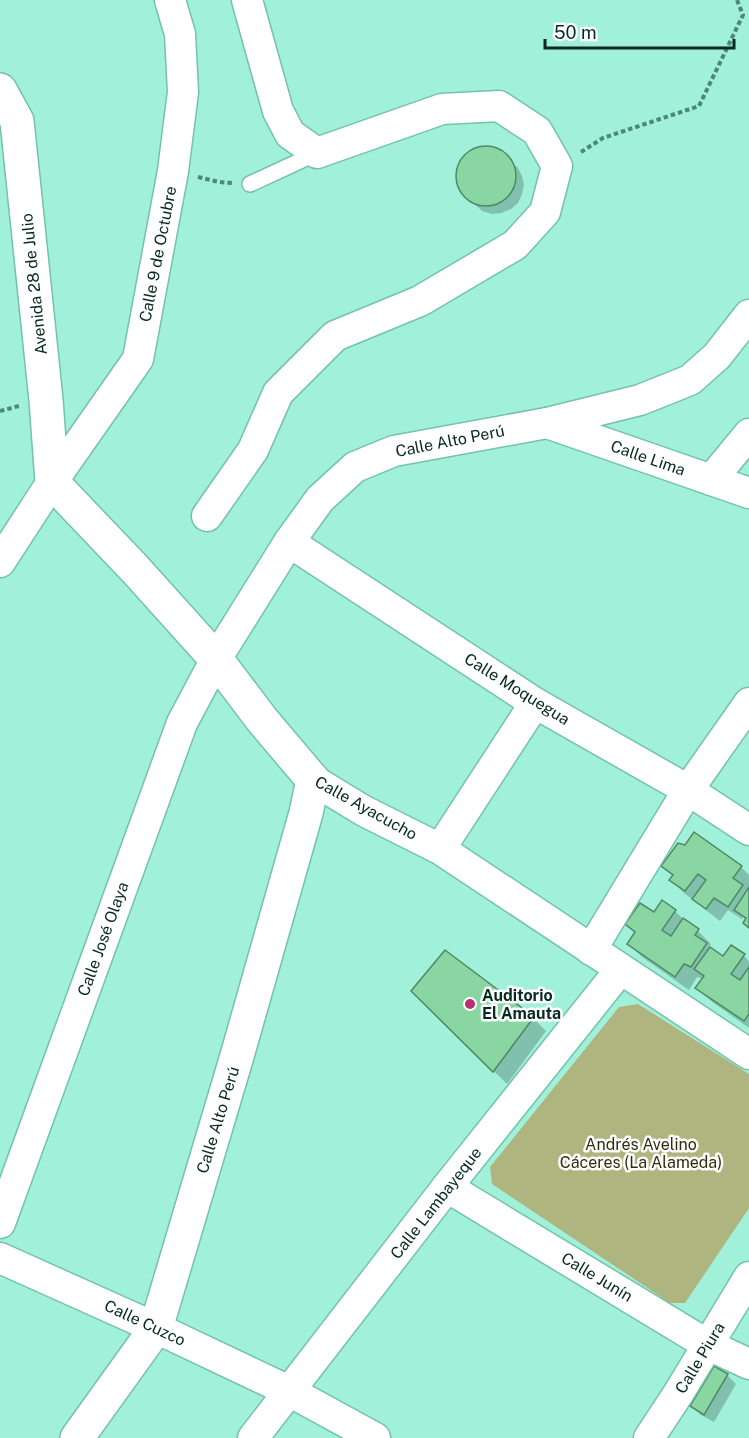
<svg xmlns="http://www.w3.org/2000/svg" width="749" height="1438" font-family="'Public Sans',sans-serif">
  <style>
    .green { fill: #aeb57e }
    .shadow { fill: #0003 }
    .building { fill: #89d6a2; stroke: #4f8862; stroke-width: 1.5 }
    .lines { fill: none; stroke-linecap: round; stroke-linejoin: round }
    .service-casing { stroke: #74c2ac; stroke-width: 18 }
    .minor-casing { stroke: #74c2ac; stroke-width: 33 }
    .tertiary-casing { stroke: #74c2ac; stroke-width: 36 }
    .path { stroke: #4f8777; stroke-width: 4; stroke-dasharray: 4.5 3; stroke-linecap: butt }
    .service { stroke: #fff; stroke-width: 15 }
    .minor { stroke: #fff; stroke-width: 30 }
    .tertiary { stroke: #fff; stroke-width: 33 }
    .poi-dot { fill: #b52f73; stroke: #fefefe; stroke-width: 2 }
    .labels { text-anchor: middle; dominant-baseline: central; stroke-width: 5; stroke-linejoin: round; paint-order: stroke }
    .street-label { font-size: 16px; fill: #062920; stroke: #fefefe }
    .poi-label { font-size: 16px; font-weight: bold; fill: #062920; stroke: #fefefe; text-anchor: start }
    .park-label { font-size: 16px; fill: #2c2f0b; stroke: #fefefe }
  </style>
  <rect width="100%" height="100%" fill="#a1f0d9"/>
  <path class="green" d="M638,1004L749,1074V1208L685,1303H670L492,1184L490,1167L619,1007Z"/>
  <g class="shadow">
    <path d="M484,147L493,148L501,152L518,168L522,176L524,185L522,194L518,203L511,209L501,213L492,214L482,211L465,195L460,186L457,178L458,168L462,160L468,154L476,149Z"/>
    <path d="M663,866L741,867L749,875V928L746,920L743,917L742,919L728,910L720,921L684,893L671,880L674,876Z"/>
    <path d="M675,911L683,919L698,931L711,944L709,947L723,958L744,956L749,961V1028L711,1001L697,988L704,979L697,977L689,990L642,957L629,944L636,933L627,924L654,914Z"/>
    <path d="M413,991L533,1018L546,1031L507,1084Z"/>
    <path d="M715,1368L727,1375L736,1384L714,1422L701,1415L692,1406Z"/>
  </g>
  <g class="building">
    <circle cx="486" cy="176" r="30"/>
    <path d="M694,832L742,866L733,878L743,885L728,907L714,898L706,909L692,899L706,880L698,874L685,891L669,880L673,875L661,866L678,843L685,845Z"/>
    <path d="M749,887V928L743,923L746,918L734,910Z"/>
    <path d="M662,900L676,910L662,930L671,936L683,918L699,929L695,935L707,943L691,967L684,964L675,977L627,944L635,932L625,924L640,903L654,912Z"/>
    <path d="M731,945L745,954L731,974L740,980L749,967V1014L744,1021L695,988L704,976L694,969L710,947L723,956Z"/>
    <path d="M445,950L534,1017L493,1072L411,991Z"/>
    <path d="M714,1366L728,1374L704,1415L690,1406Z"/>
  </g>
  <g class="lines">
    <defs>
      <path id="service" d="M250,184L317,153"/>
      <g id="minor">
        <path d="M547,423L749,493"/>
        <path d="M711,480L749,434"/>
        <path d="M207,516L253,450L278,393L335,336L420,301L515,245L545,212L557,166L537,131L499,106L442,109L317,153L290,134L278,111L247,0"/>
        <path d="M289,542L535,703L688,790L749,830"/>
        <path d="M0,562L52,482L138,359L173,171L183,92L180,34L170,0"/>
        <path d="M313,780L364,811L440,849L749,1054"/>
        <path d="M440,849L535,703"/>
        <path d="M591,950L688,790L749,703"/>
        <path d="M447,1187L708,1345L749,1364"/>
        <path d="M0,1223L182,723L216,659L289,542L320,499L355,467L394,451L547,423L640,400L690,380L717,356L749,315"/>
        <path d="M0,1258L156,1328L289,1391L375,1438"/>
        <path d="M253,1438L447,1187L620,970"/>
        <path d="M649,1438L678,1394L749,1277"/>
      </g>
      <path id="tertiary" d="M0,90L17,121L46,400L52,482L135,569L216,659L263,721L313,780L306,813L237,1056L156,1328L77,1438"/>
    </defs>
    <use href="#service" class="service-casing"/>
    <use href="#minor" class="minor-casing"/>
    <use href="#tertiary" class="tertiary-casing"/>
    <g class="path">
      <path d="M581,152L603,138L699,106L743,15L737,0"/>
      <path d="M198,177L219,182L232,183"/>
      <path d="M0,411L19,406"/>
    </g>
    <use href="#service" class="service"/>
    <use href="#minor" class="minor"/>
    <use href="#tertiary" class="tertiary"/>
  </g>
  <circle class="poi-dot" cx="470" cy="1004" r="6"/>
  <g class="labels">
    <g class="street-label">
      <text transform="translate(158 254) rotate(-79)">Calle 9 de Octubre</text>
      <text transform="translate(34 284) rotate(-96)">Avenida 28 de Julio</text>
      <text transform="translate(450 441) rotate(-11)">Calle Alto Perú</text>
      <text transform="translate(648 458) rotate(19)">Calle Lima</text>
      <text transform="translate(517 689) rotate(32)">Calle Moquegua</text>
      <text transform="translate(366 808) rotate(29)">Calle Ayacucho</text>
      <text transform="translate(103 939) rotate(-70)">Calle José Olaya</text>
      <text transform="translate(218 1120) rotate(-73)">Calle Alto Perú</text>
      <text transform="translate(436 1203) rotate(-52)">Calle Lambayeque</text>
      <text transform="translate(597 1277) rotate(31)">Calle Junín</text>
      <text transform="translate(145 1323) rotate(25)">Calle Cuzco</text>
      <text transform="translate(700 1358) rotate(-59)">Calle Piura</text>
    </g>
    <g class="poi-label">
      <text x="482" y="995">Auditorio<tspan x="482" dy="18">El Amauta</tspan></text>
    </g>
    <g class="park-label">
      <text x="641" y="1144">Andrés Avelino<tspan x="641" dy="18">Cáceres (La Alameda)</tspan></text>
    </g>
  </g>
  <path d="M545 39v9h189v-9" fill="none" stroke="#062920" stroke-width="3"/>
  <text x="554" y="39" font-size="18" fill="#062920" stroke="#fefefe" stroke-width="4.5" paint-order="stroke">50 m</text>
</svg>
